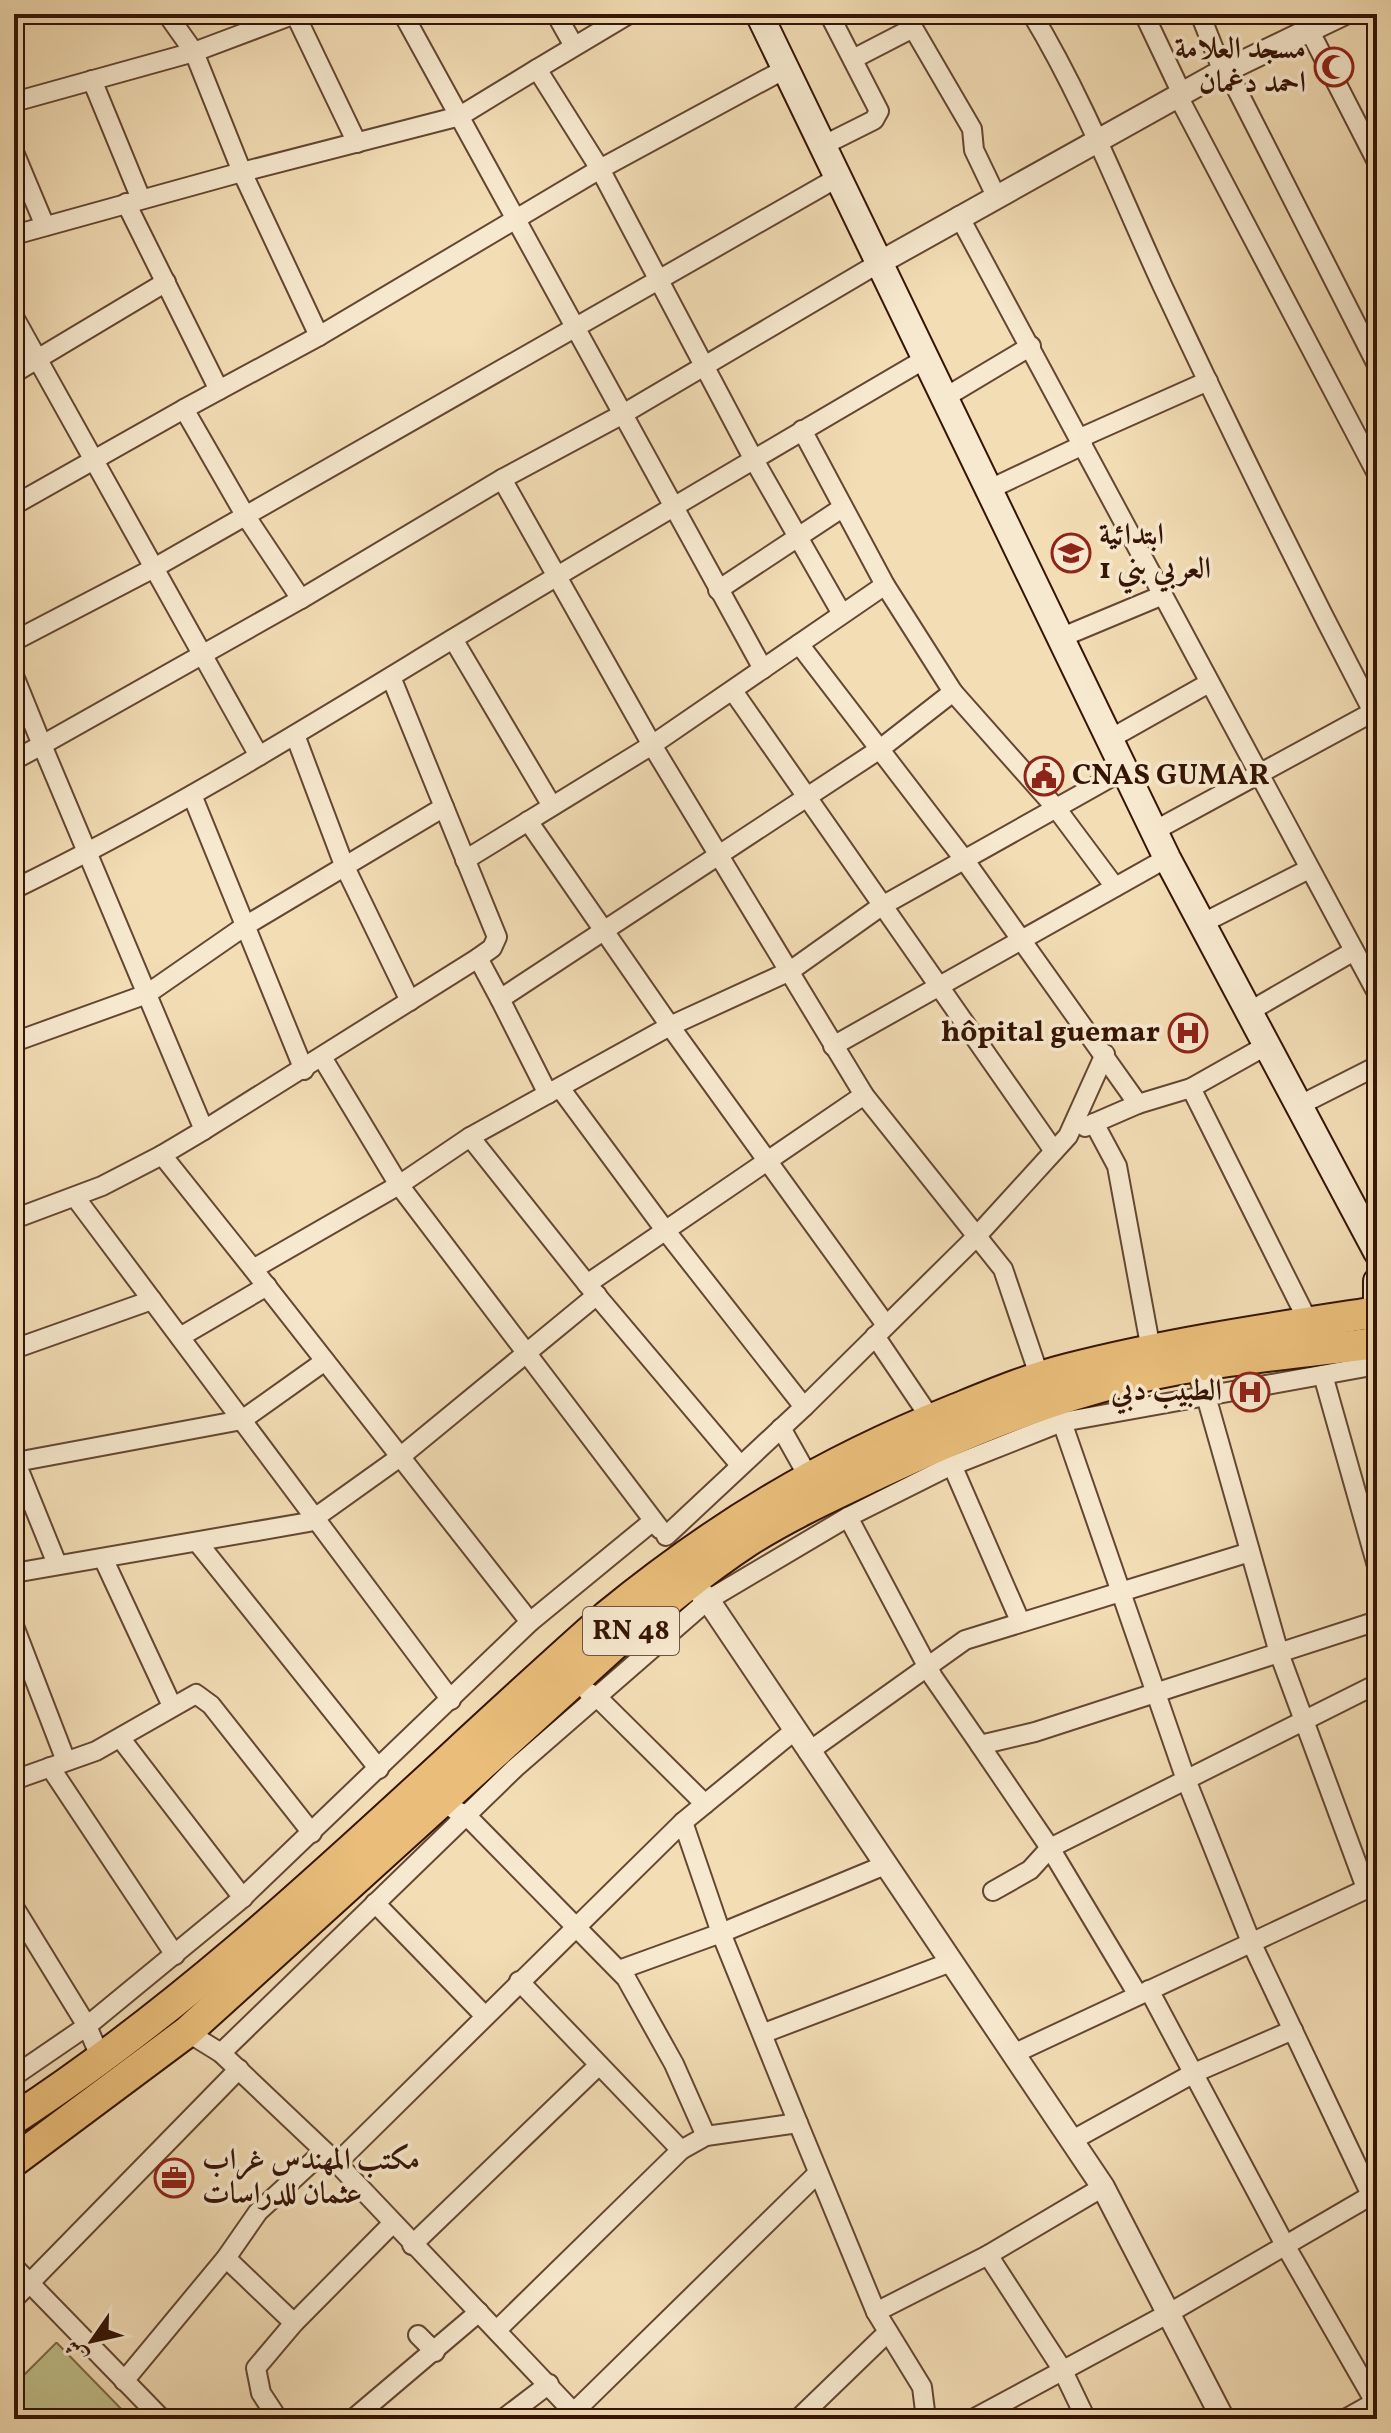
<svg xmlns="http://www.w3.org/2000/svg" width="1391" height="2433" font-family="Vollkorn,Amiri,serif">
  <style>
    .grass { fill: #c0bf8a; stroke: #7a6a48; stroke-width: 2 }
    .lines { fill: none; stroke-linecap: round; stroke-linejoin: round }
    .minor-casing { stroke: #644632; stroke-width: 22 }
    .tertiary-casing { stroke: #644632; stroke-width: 26 }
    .secondary-casing { stroke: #351406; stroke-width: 30 }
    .trunk-casing { stroke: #351406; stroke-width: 34 }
    .minor { stroke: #f7e9cf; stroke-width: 18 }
    .tertiary { stroke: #f7e9cf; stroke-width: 22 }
    .secondary { stroke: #f7e9cf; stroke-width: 26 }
    .trunk { stroke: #eabe7a; stroke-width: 30 }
    .labels { text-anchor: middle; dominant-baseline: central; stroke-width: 7; stroke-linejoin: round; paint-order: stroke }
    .shield { fill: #f7e9cf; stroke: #6f5442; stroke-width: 2 }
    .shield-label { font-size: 28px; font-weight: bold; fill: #351406 }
    .poi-label { font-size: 30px; font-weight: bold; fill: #351406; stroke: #f7e9cf; text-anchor: end }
  </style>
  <rect width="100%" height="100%" fill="#f3ddb5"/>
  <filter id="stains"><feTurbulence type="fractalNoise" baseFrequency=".0025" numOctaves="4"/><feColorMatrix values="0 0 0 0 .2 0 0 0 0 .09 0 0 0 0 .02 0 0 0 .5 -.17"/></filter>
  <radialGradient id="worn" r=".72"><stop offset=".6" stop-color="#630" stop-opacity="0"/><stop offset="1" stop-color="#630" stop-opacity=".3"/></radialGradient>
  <path class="grass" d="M56,2343H57L131,2419H14V2385Z"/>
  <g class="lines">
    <defs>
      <g id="minor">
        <path d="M167,14L194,52L242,172L319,336L600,169L785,69"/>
        <path d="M295,14L357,143"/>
        <path d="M403,14L763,669"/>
        <path d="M556,14L574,46"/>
        <path d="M905,14L972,129L974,150L996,196"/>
        <path d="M1032,14C1084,100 1121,196 1163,287C1230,430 1300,572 1373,712L1377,710"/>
        <path d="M1144,14L1182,94"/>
        <path d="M1200,14L1223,72"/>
        <path d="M1301,14L1377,162"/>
        <path d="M853,59L913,28"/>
        <path d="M537,69L629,14"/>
        <path d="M1227,70L1377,365"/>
        <path d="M92,80L141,199"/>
        <path d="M1178,96L1377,474"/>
        <path d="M14,102L194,52L295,14"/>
        <path d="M822,146L874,120L879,111L829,14"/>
        <path d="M14,152L45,226"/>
        <path d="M126,203L219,390"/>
        <path d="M959,216L1377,993"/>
        <path d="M14,235L242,172L460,116L537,69L600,169L754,460L842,614"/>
        <path d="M879,263L623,414L502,479L301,599L42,745L204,1130L478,958L500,999L880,749L953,692L1056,808L1115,887"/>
        <path d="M14,317L259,756"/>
        <path d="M14,373L166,282"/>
        <path d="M944,398L1031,346"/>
        <path d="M802,430L885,585L953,692"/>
        <path d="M1080,438L1208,381"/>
        <path d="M502,479L652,745L864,1095L1003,1269L1040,1378"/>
        <path d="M990,489L1083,445"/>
        <path d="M14,505L184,409"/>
        <path d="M718,590L842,508"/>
        <path d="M301,599L245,515L184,409L319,336"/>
        <path d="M1060,638L1163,595"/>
        <path d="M453,639L552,806"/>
        <path d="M14,641L154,568L837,178"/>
        <path d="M799,644L963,858L1138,1104"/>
        <path d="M14,676L42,745L14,760"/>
        <path d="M391,677L497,937L492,948L478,958"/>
        <path d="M733,691L1054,1151"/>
        <path d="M295,735L344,865L410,1001"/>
        <path d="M1108,740L1209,683"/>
        <path d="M192,795L304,1070"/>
        <path d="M528,821L670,1026L886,1325"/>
        <path d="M1154,831L1373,712L1377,720"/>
        <path d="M465,860L652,745L885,585"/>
        <path d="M14,889C165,816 308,727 451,640C608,545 766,452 925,359"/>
        <path d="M1201,924L1309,869"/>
        <path d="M500,999L548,1094"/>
        <path d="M1250,1011L1354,951"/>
        <path d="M14,1042L147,994L245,926L444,807"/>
        <path d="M833,1046L1167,858"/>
        <path d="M323,1059L399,1185L660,1529"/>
        <path d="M560,1088L665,1230L804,1407"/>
        <path d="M1191,1088L1309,1323"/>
        <path d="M1300,1105L1377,1066"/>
        <path d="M1094,1123L1117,1166L1151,1350"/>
        <path d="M1085,1127L1138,1104L1191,1088L1269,1044"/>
        <path d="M204,1130L162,1155L253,1269L399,1185L470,1137L670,1026L790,971L880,907L1124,770"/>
        <path d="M470,1137L587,1284L740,1465"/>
        <path d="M75,1197L451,1700"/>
        <path d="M14,1219L102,1186L162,1155"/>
        <path d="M253,1269L530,1622"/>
        <path d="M587,1284L864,1095"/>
        <path d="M875,1336L931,1419"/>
        <path d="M180,1337L267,1286"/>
        <path d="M14,1349L152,1300"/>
        <path d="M1194,1367L1206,1396L1279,1653L1366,1888"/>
        <path d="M1323,1375L1377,1566"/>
        <path d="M1055,1413L1062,1422L1185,1777L1251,1942L1371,2195"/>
        <path d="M781,1428L808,1476"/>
        <path d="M14,1458L57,1564"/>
        <path d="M16,1462L242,1420L325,1361"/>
        <path d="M952,1465L1020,1621"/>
        <path d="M848,1517L933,1677L980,1745L1035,1732L1377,1621"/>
        <path d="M666,1536L804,1407L975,1238L1068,1136L1105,1054"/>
        <path d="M198,1543L379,1769"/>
        <path d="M103,1558L172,1706"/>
        <path d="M14,1573L309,1522L400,1457L597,1295"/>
        <path d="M14,1626L66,1761"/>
        <path d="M588,1692L597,1697L705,1804"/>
        <path d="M121,1739L243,1898"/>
        <path d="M980,1745L1050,1848L1138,1995"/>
        <path d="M808,1752L965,1640L1250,1552"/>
        <path d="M50,1767L175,1955"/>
        <path d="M14,1780L96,1751L196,1694L211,1705L312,1833"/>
        <path d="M455,1810L466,1815L626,1978L674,2064L706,2136"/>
        <path d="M683,1822L721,1933L798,2123"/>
        <path d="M993,1891L1030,1870L1050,1848L1377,1684"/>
        <path d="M375,1903L484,2015"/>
        <path d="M14,1907L87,2026L102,2061"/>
        <path d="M619,1970L721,1933L885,1865"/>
        <path d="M519,1981L681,2150"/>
        <path d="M1149,1990L1285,2245L1375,2402"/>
        <path d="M187,2032L221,2053L337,2163L580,2419"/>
        <path d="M764,2033L951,1962"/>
        <path d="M221,2053L515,1768L708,1600L848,1517L946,1468L1062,1422L1377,1365"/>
        <path d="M1013,2054L1377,1884"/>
        <path d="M14,2076L87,2026L239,1901L530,1622L653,1521"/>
        <path d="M1071,2141L1194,2073L1293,2030"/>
        <path d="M337,2163L683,1822L794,1731"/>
        <path d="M412,2245L598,2066"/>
        <path d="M988,2255L1062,2369L1086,2419"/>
        <path d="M226,2258L294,2323"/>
        <path d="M14,2267L162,2419"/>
        <path d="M14,2299L239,2069"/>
        <path d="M876,2312L988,2255L1103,2187"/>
        <path d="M498,2329L681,2150L706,2136L798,2123L876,2312L922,2387L926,2419"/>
        <path d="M418,2335L435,2352"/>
        <path d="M124,2381L226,2258L258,2212L324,2151"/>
        <path d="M574,2412L818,2173"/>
        <path d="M278,2419L261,2393L256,2368L294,2323L392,2224"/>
        <path d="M353,2419L479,2312"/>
        <path d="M503,2419L549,2384"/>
        <path d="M798,2419L888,2332"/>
        <path d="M973,2419L1171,2312L1377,2192"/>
        <path d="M1345,2419L1377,2401"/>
      </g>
      <g id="tertiary">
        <path d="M879,263L1212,77L1343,14"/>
        <path d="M682,1573L708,1600L1103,2187L1223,2419"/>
      </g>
      <g id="secondary">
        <path d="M759,14L1167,858L1377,1252"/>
        <path d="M1377,1281V1323"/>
      </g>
      <g id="trunk">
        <path d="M14,2119C231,1977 413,1787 607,1616C717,1526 822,1463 954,1410C991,1395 1029,1379 1068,1369C1169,1343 1273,1328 1377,1312"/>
        <path d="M14,2161L187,2032L614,1645C658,1608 701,1572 748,1541C789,1515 833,1495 877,1474C960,1435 1042,1400 1132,1379C1212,1360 1295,1353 1377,1343"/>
      </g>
    </defs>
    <use href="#minor" class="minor-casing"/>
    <use href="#tertiary" class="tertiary-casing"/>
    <use href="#secondary" class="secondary-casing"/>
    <use href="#trunk" class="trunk-casing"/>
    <use href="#minor" class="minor"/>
    <use href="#tertiary" class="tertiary"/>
    <use href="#secondary" class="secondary"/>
    <use href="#trunk" class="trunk"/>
  </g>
  <defs>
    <symbol id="mosque-ring" viewBox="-11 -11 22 22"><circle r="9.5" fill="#f7e9cf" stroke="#8f2418" stroke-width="1.5"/><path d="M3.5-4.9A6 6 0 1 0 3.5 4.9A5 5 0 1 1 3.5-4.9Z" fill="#8f2418"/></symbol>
    <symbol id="school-ring" viewBox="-11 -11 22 22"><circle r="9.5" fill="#f7e9cf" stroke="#8f2418" stroke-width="1.5"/><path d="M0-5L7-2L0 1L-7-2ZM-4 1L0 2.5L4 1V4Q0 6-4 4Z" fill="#8f2418"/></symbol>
    <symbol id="civic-ring" viewBox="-11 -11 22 22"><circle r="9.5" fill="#f7e9cf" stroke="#8f2418" stroke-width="1.5"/><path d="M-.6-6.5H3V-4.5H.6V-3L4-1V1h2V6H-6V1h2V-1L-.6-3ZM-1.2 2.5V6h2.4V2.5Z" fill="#8f2418"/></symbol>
    <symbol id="hospital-ring" viewBox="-11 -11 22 22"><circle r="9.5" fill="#f7e9cf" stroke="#8f2418" stroke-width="1.5"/><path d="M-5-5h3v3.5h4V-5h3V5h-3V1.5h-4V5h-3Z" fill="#8f2418"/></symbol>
    <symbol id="office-ring" viewBox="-11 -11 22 22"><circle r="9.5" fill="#f7e9cf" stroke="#8f2418" stroke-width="1.5"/><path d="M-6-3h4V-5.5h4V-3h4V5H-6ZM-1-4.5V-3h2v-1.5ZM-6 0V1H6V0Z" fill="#8f2418"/></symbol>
  </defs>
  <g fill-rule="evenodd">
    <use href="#mosque-ring" x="1312" y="45" width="44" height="44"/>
    <use href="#school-ring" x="1049" y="531" width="44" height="44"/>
    <use href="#civic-ring" x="1022" y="754" width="44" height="44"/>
    <use href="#hospital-ring" x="1166" y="1011" width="44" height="44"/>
    <use href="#hospital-ring" x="1228" y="1370" width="44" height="44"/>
    <use href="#office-ring" x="152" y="2156" width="44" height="44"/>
  </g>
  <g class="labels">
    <rect class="shield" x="583" y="1607" width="96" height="48" rx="6"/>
    <g class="shield-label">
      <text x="631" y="1631">RN 48</text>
    </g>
    <g class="poi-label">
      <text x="1306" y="50">مسجد العلامة<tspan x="1306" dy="34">احمد دغمان</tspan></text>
      <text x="1099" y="536" text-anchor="start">ابتدائية<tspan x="1099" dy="34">العربي بني 1</tspan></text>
      <text x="1072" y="776" text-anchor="start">CNAS GUMAR</text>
      <text x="1160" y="1033">hôpital guemar</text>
      <text x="1222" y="1392">الطبيب دبي</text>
      <text x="202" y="2161" text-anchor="start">مكتب المهندس غراب<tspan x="202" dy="34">عثمان للدراسات</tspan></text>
    </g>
  </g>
  <rect width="1391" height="2433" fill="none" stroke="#f3ddb5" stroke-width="48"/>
  <rect x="16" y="16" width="1359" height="2401" fill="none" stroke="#351406" stroke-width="4"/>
  <rect x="24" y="24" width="1343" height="2385" fill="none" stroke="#351406" stroke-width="2"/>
  <g transform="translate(92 2341) rotate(236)" stroke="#f7e9cf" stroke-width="6" paint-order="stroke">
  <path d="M0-6L14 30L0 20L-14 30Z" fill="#351406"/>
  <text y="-12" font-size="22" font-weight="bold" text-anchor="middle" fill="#351406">ش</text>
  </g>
  <rect width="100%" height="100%" filter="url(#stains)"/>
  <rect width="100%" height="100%" fill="url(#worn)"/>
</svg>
